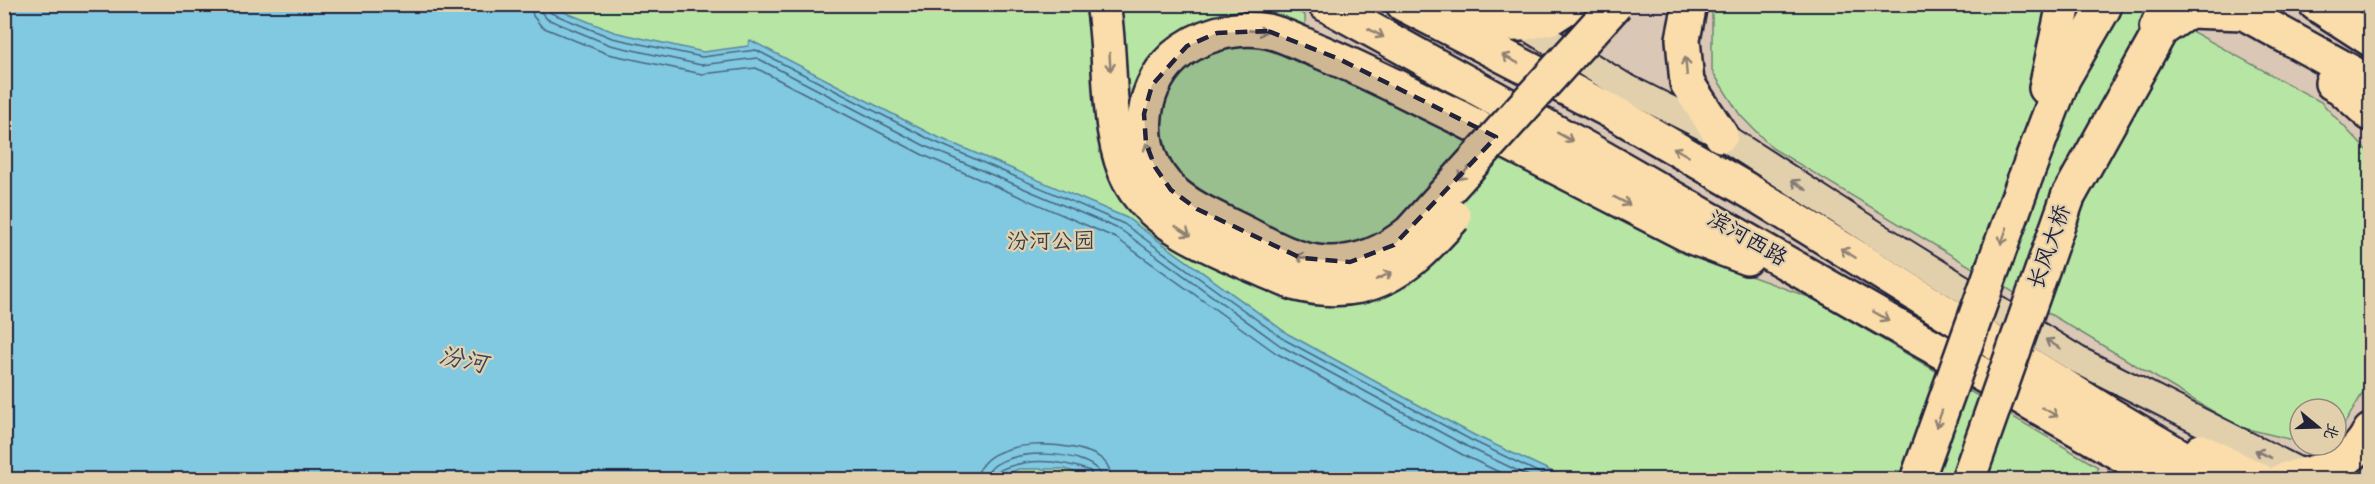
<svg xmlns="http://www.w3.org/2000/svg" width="2375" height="484" font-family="Mynerve,'LXGW WenKai TC',sans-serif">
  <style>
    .green { fill: #b7e6a4; stroke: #6c8470; stroke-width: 1.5 }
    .water { fill: #80c9e0; stroke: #5a869e; stroke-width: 1.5 }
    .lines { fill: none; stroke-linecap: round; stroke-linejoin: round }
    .shore { stroke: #48657d; stroke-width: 1.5 }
    .secondary-casing { stroke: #22223b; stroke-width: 30 }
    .primary-casing { stroke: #22223b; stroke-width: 34 }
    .highway-casing { stroke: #22223b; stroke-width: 38 }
    .secondary { stroke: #e2d0ad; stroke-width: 26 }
    .primary { stroke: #fbddab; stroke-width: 30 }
    .highway { stroke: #fbddab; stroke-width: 33 }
    .highway-bridge-casing { stroke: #22223b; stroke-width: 38; stroke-linecap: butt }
    .highway-bridge { stroke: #fbddab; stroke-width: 33 }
    .oneway { stroke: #8e8073 }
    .oneway2 { stroke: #827974 }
    .marked { fill: #22223b; fill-opacity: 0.2; stroke: #22223b; stroke-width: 4.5; stroke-dasharray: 12 8; stroke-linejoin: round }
    .labels { text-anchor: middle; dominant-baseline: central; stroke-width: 4.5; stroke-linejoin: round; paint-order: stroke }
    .street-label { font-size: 22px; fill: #22223b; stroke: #e2d0ad }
    .park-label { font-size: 22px; fill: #383f4b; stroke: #e2d0ad }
    .water-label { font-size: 24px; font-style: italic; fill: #35435c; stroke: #e2d0ad }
  </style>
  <rect width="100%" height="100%" fill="#dbc7b5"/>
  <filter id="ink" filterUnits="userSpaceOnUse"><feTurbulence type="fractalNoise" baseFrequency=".0167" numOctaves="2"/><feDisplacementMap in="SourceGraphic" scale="12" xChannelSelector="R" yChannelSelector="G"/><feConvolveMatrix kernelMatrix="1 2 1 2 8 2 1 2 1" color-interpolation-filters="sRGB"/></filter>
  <g filter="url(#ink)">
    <g class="green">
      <path d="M4,5H1281L1305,15L1306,56L1709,261L1814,299L2098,467L2092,480L5,479Z"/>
      <path d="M1715,5H2144L2321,102L2370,154V374L2364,391L2336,438V409H2300V439H2289L2239,427L1772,148L1740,115L1712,71V8Z"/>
    </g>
    <path class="water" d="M4,5H528L552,7L614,32L703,52L748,46L750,40L933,135L1127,218L1288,334L1474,435L1568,479L1096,480L1065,469H1018L994,480L5,479Z"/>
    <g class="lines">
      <g class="shore">
        <path d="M531,4L533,16L542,27L608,54L702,74L756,68L923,155L1116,238L1276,353L1463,455L1516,480"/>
        <path d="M540,4L541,12L547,19L610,45L701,65L757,58L927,147L1121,230L1281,346L1468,447L1537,480"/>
        <path d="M547,4L551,13L612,38L702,57L756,50L931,140L1124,224L1285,340L1471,440L1554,480"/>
        <path d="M977,480C979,435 1076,439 1102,459C1108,464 1111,471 1111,480"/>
        <path d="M986,480C988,444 1100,447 1102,480"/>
        <path d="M994,480L996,472C1026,457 1060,460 1090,471L1094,480"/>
      </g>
      <defs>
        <path id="secondary" d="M1482,4L1522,24L1625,87L1721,135L1878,236L2078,360L2312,478"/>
        <path id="primary" d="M2155,27L2165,4"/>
        <g id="highway">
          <path d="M1325,4L1603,158L2166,480"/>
          <path d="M1403,4L1618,115L1756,195L2109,414L2221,480"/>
          <path d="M1690,4L1683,39L1687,83L1721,135"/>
          <path d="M2316,4L2370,39"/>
          <path d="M1449,26L1522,24L1552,17L1572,4"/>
          <path d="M2332,83L2340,87L2370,114"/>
          <path d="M2046,88L2064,4"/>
          <path d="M1458,117L1694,238L1747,258"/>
          <path d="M2024,181L2063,79L2104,8"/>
          <path d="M2068,197L2161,30L2189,11L2244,13L2358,76L2370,88"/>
          <path d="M2201,451L2259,480"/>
          <path d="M2283,480C2320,470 2350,469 2370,431"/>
        </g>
      </defs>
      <use href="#secondary" class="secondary-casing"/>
      <use href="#primary" class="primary-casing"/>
      <use href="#highway" class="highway-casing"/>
      <use href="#secondary" class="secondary"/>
      <use href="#primary" class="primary"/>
      <use href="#highway" class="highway"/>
      <defs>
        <g id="highway-bridge">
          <path d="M1103,4C1113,60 1104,134 1131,184C1155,226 1217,250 1259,268C1271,273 1284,280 1297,284C1317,289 1340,290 1360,286C1401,277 1428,246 1454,217"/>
          <path d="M1458,117C1410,94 1363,69 1314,49C1299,43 1283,34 1267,31C1235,25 1198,35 1174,57C1137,91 1133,155 1172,191C1193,210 1222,221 1247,234C1271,247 1299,262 1327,263C1359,264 1386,252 1410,232L1616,4"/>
          <path d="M1917,480L2024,181"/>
          <path d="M1968,480L2068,197"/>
        </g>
      </defs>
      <use href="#highway-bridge" class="highway-bridge-casing"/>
      <use href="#highway-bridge" class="highway-bridge"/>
    </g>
    <defs><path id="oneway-shaft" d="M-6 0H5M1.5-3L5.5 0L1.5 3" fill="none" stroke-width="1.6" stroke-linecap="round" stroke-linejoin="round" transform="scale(1.5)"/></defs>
    <g class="oneway">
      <use href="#oneway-shaft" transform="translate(1258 31) rotate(5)"/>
      <use href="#oneway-shaft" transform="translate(1376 33) rotate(29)"/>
      <use href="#oneway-shaft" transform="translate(1510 59) rotate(-153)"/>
      <use href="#oneway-shaft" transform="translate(1110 62) rotate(87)"/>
      <use href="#oneway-shaft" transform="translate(1686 66) rotate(-95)"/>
      <use href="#oneway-shaft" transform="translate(1565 137) rotate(29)"/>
      <use href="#oneway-shaft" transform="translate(1149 151) rotate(-110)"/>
      <use href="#oneway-shaft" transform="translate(1681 152) rotate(-150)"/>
      <use href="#oneway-shaft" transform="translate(1464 173) rotate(132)"/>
      <use href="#oneway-shaft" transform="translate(1622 201) rotate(27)"/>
      <use href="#oneway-shaft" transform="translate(1183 231) rotate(33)"/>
      <use href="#oneway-shaft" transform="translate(2004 236) rotate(110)"/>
      <use href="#oneway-shaft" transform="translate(1848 253) rotate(-148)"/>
      <use href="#oneway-shaft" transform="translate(1304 258) rotate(-165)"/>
      <use href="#oneway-shaft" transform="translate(1384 276) rotate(-25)"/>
      <use href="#oneway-shaft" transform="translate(1881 316) rotate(30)"/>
      <use href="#oneway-shaft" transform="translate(2050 412) rotate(30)"/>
      <use href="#oneway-shaft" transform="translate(1939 419) rotate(110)"/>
    </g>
    <g class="oneway2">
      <use href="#oneway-shaft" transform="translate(1799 185) rotate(-147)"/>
      <use href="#oneway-shaft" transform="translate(2053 344) rotate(-148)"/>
      <use href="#oneway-shaft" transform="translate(2263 454) rotate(-154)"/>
    </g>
  </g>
  <path class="marked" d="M1268,31L1339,59L1496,137L1394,245L1350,262L1301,258L1197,209L1171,190L1155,167L1146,143L1144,114L1152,85L1187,46L1217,33Z"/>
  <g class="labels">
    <g class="street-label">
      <text transform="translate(1747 239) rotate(30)">滨河西路</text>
      <text transform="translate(2050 247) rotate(-71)">长风大桥</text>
    </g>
    <g class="park-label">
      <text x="1051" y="242">汾河公园</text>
    </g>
    <g class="water-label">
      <text transform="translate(463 361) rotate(12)">汾河</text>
    </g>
  </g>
  <rect width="2375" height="484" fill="none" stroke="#e2d0ad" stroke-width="24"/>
  <rect x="12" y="12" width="2351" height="460" fill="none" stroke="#22223b" stroke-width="2" filter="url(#ink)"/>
  <g transform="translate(2318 427) rotate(109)"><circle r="28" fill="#e2d0ad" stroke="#958a7f" stroke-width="1.5"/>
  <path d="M0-4.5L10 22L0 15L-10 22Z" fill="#22223b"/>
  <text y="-9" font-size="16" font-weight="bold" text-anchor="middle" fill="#22223b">北</text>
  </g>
</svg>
